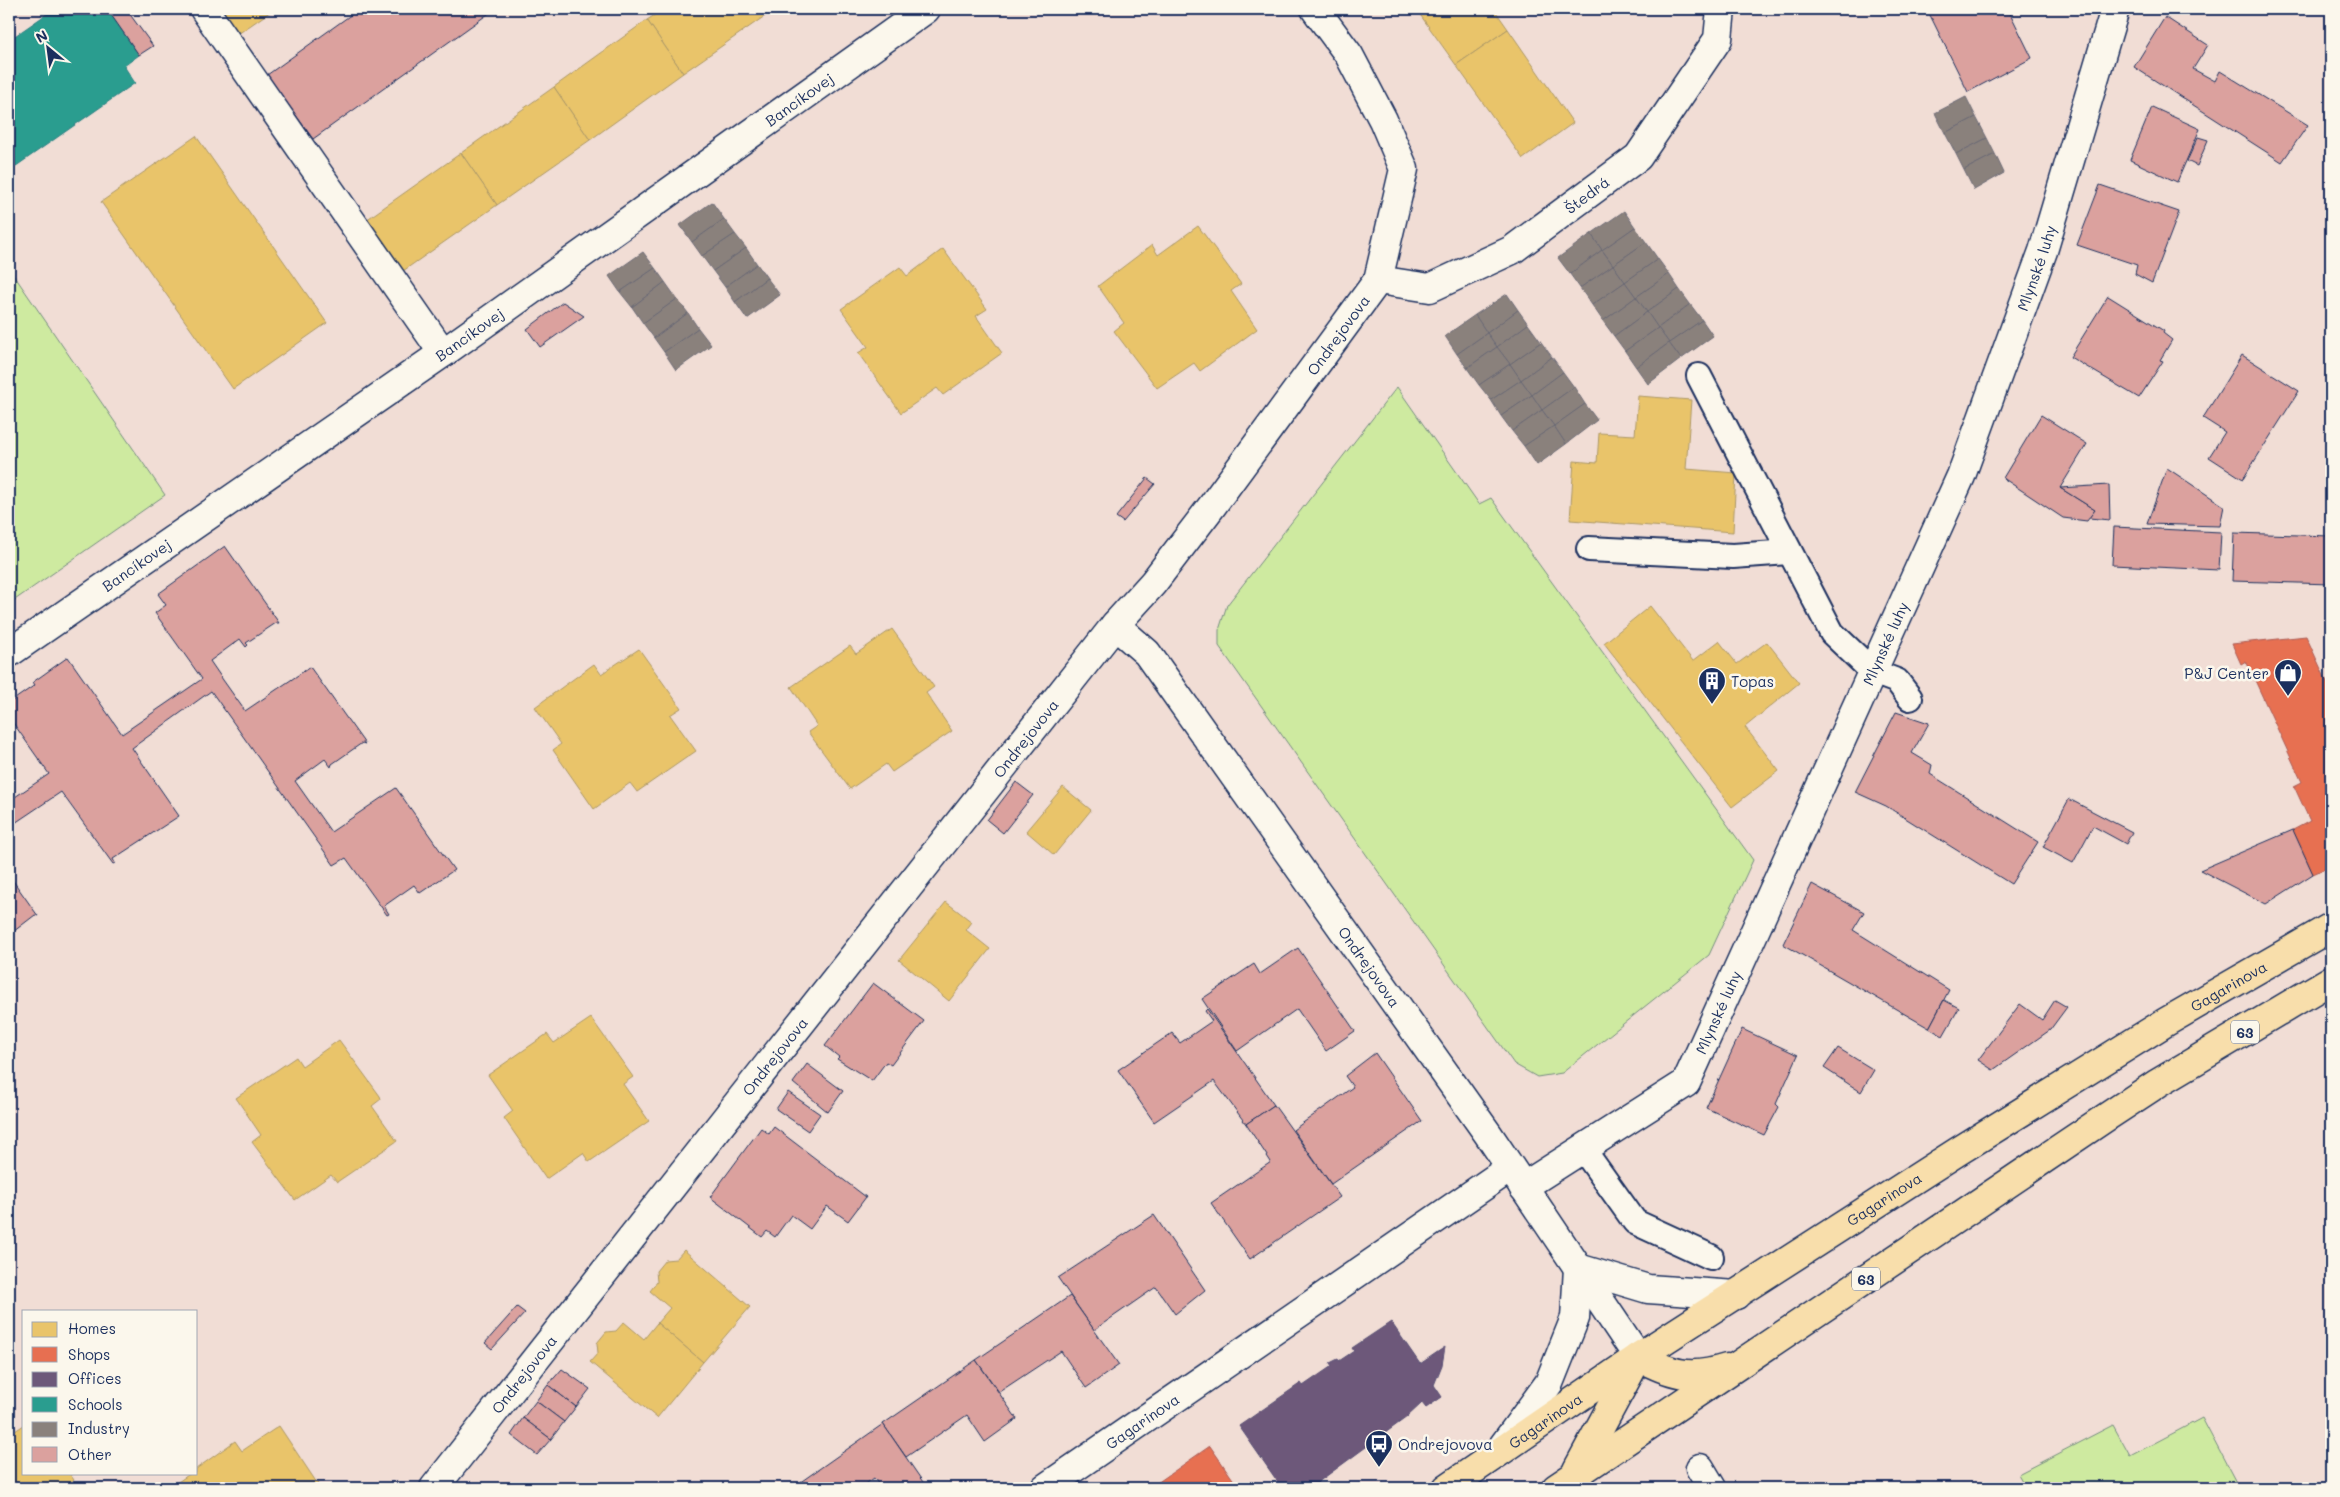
<svg xmlns="http://www.w3.org/2000/svg" width="2340" height="1497" font-family="Mali,sans-serif">
  <style>
    .green { fill: #ceeaa0; stroke: #748c7f }
    .homes { fill: #e9c46a; stroke: #ab9766 }
    .shops { fill: #e76f51; stroke: #aa5c55 }
    .offices { fill: #6d597a; stroke: #544c72 }
    .schools { fill: #2a9d8f; stroke: #267c80 }
    .industry { fill: #8a817c; stroke: #696873 }
    .building { fill: #dba19e; stroke: #1b2f5e }
    .lines { fill: none; stroke-linecap: round; stroke-linejoin: round }
    .service-casing { stroke: #1b2f5e; stroke-width: 28 }
    .minor-casing { stroke: #1b2f5e; stroke-width: 31 }
    .primary-casing { stroke: #1b2f5e; stroke-width: 31 }
    .service { stroke: #fbf7ec; stroke-width: 24 }
    .minor { stroke: #fbf7ec; stroke-width: 28 }
    .primary { stroke: #f8deab; stroke-width: 28 }
    .labels { text-anchor: middle; dominant-baseline: central; stroke-width: 5; stroke-linejoin: round; paint-order: stroke }
    .shield { fill: #fbf7ec; stroke: #5e6b89; stroke-width: 1 }
    .shield-label { font-size: 14px; font-weight: bold; fill: #1b2f5e }
    .street-label { font-size: 15px; fill: #1b2f5e; stroke: #fbf7ec }
    .poi-label { font-size: 15px; fill: #1b2f5e; stroke: #fbf7ec; text-anchor: start }
  </style>
  <rect width="100%" height="100%" fill="#f1ddd5"/>
  <filter id="ink" filterUnits="userSpaceOnUse"><feTurbulence type="fractalNoise" baseFrequency=".02" numOctaves="2"/><feDisplacementMap in="SourceGraphic" scale="10" xChannelSelector="R" yChannelSelector="G"/><feConvolveMatrix kernelMatrix="1 2 1 2 8 2 1 2 1" color-interpolation-filters="sRGB"/></filter>
  <g filter="url(#ink)">
    <g class="green">
      <path d="M9,268L165,495L9,604Z"/>
      <path d="M1397,387L1479,504L1491,498L1753,860L1709,955L1562,1073L1537,1077L1514,1064L1219,646V630L1227,605Z"/>
      <path d="M2202,1418L2239,1488H2026L2018,1474L2113,1425L2130,1456Z"/>
    </g>
    <g class="homes">
      <path d="M220,9H274L238,34Z"/>
      <path d="M664,9H775L683,73L647,20Z"/>
      <path d="M1416,9H1494L1508,29L1456,65Z"/>
      <path d="M647,20L683,73L590,140L554,87Z"/>
      <path d="M1508,29L1573,123L1523,159L1456,65Z"/>
      <path d="M554,87L590,140L497,205L461,153Z"/>
      <path d="M196,136L327,323L233,389L101,202Z"/>
      <path d="M461,153L497,205L403,271L366,220Z"/>
      <path d="M1198,226L1241,284L1231,291L1257,329L1200,371L1194,363L1157,388L1114,331L1124,323L1098,286L1152,245L1158,255Z"/>
      <path d="M943,249L987,309L976,316L1002,353L943,395L937,388L901,413L858,353L868,347L841,309L900,267L907,276Z"/>
      <path d="M1638,396L1691,400L1686,469L1736,473L1733,532L1570,520L1574,461L1597,463L1599,433L1635,435Z"/>
      <path d="M1650,606L1693,661L1719,641L1737,664L1767,642L1799,683L1745,727L1779,771L1732,807L1604,643Z"/>
      <path d="M892,629L934,687L926,693L952,731L892,772L886,764L850,789L808,732L817,726L791,687L850,646L856,654Z"/>
      <path d="M639,649L681,708L670,715L696,751L637,792L630,783L594,809L553,750L561,744L535,707L594,664L601,674Z"/>
      <path d="M1063,787L1091,810L1054,855L1026,831Z"/>
      <path d="M946,902L972,922L966,930L990,949L949,1001L899,960Z"/>
      <path d="M591,1018L633,1077L623,1084L649,1121L589,1162L583,1153L546,1179L504,1118L513,1111L488,1075L547,1034L554,1043Z"/>
      <path d="M339,1040L380,1096L381,1099L372,1106L397,1141L337,1182L331,1175L295,1200L252,1142L261,1135L236,1098L296,1057L302,1066Z"/>
      <path d="M684,1250L750,1307L703,1362L657,1323L670,1308L650,1291L657,1282L656,1271L665,1260L676,1259Z"/>
      <path d="M624,1322L644,1339L657,1323L703,1362L657,1418L590,1362L598,1353L597,1343L606,1332L616,1331Z"/>
      <path d="M24,1425V1473H69L74,1480L65,1486L66,1488H9V1435Z"/>
      <path d="M279,1426L315,1480L320,1487L318,1488H178L175,1484L191,1473H196V1469L235,1441L242,1451Z"/>
    </g>
    <g class="shops">
      <path d="M2306,636L2331,691V866L2313,874L2293,830L2310,821L2294,786L2302,782L2246,661L2241,664L2232,644Z"/>
      <path d="M1210,1446L1239,1488H1150Z"/>
    </g>
    <path class="offices" d="M1391,1322L1420,1364L1445,1347L1442,1365L1434,1385L1442,1397L1426,1408L1422,1403L1407,1417L1310,1488H1282L1239,1426L1301,1383L1303,1386L1332,1366L1330,1363L1338,1359L1339,1361L1354,1351L1352,1348Z"/>
    <path class="schools" d="M54,9H107L139,55L124,66L135,83L9,171V40Z"/>
    <g class="industry">
      <path d="M1966,97L1976,117L1945,133L1935,113Z"/>
      <path d="M1976,117L1987,138L1956,154L1945,133Z"/>
      <path d="M1987,138L1995,154L1964,170L1956,154Z"/>
      <path d="M1995,154L2004,173L1974,190L1964,170Z"/>
      <path d="M712,202L724,219L692,242L680,225Z"/>
      <path d="M1624,211L1635,227L1602,250L1591,234Z"/>
      <path d="M724,219L735,234L702,256L692,242Z"/>
      <path d="M1635,227L1646,242L1613,265L1602,250Z"/>
      <path d="M735,234L746,248L713,271L702,256Z"/>
      <path d="M1591,234L1602,250L1570,274L1558,258Z"/>
      <path d="M1646,242L1658,259L1625,282L1613,265Z"/>
      <path d="M746,248L757,264L725,287L713,271Z"/>
      <path d="M1602,250L1613,265L1580,288L1570,274Z"/>
      <path d="M643,252L655,268L620,292L609,276Z"/>
      <path d="M1658,259L1669,274L1636,297L1625,282Z"/>
      <path d="M757,264L767,278L735,302L725,287Z"/>
      <path d="M1613,265L1625,282L1592,305L1580,288Z"/>
      <path d="M655,268L665,282L632,307L620,292Z"/>
      <path d="M1669,274L1679,289L1647,312L1636,297Z"/>
      <path d="M767,278L780,295L747,319L735,302Z"/>
      <path d="M665,282L677,299L643,323L632,307Z"/>
      <path d="M1625,282L1636,297L1603,321L1592,305Z"/>
      <path d="M1679,289L1690,304L1658,328L1647,312Z"/>
      <path d="M1507,294L1518,310L1487,333L1475,315Z"/>
      <path d="M1636,297L1647,312L1614,336L1603,321Z"/>
      <path d="M677,299L688,313L654,338L643,323Z"/>
      <path d="M1690,304L1702,320L1669,343L1658,328Z"/>
      <path d="M1518,310L1528,324L1497,347L1487,333Z"/>
      <path d="M1647,312L1658,328L1625,351L1614,336Z"/>
      <path d="M688,313L698,328L664,352L654,338Z"/>
      <path d="M1475,315L1487,333L1457,354L1445,336Z"/>
      <path d="M1702,320L1713,336L1681,359L1669,343Z"/>
      <path d="M1528,324L1541,342L1510,364L1497,347Z"/>
      <path d="M698,328L711,345L676,370L664,352Z"/>
      <path d="M1658,328L1669,343L1636,367L1625,351Z"/>
      <path d="M1487,333L1497,347L1467,368L1457,354Z"/>
      <path d="M1541,342L1552,357L1521,380L1510,364Z"/>
      <path d="M1669,343L1681,359L1648,384L1636,367Z"/>
      <path d="M1497,347L1510,364L1479,385L1467,368Z"/>
      <path d="M1552,357L1563,372L1532,395L1521,380Z"/>
      <path d="M1510,364L1521,380L1491,400L1479,385Z"/>
      <path d="M1563,372L1574,387L1542,410L1532,395Z"/>
      <path d="M1521,380L1532,395L1501,416L1491,400Z"/>
      <path d="M1574,387L1585,404L1554,426L1542,410Z"/>
      <path d="M1532,395L1542,410L1512,431L1501,416Z"/>
      <path d="M1585,404L1597,420L1566,444L1554,426Z"/>
      <path d="M1542,410L1554,426L1524,446L1512,431Z"/>
      <path d="M1554,426L1566,444L1537,465L1524,446Z"/>
    </g>
    <g class="building">
      <path d="M107,9H126L153,46L139,55Z"/>
      <path d="M359,9H495L313,139L267,75Z"/>
      <path d="M1927,9H2008L2032,58L1968,92Z"/>
      <path d="M2165,17L2208,45L2193,69L2215,81L2220,71L2308,125L2282,162L2134,67Z"/>
      <path d="M2152,107L2200,129L2177,182L2130,160Z"/>
      <path d="M2198,137L2208,140L2197,166L2187,161Z"/>
      <path d="M2100,185L2179,212L2152,283L2135,274L2137,265L2077,245Z"/>
      <path d="M2108,296L2164,331L2163,333L2172,340L2160,360L2163,361L2139,398L2070,357Z"/>
      <path d="M563,302L584,316L540,347L527,329Z"/>
      <path d="M2242,355L2299,391L2243,479L2209,457L2225,432L2203,418Z"/>
      <path d="M2041,415L2087,444L2060,488L2095,510L2087,521L2063,518L2003,478Z"/>
      <path d="M2167,468L2224,506L2220,526L2147,524Z"/>
      <path d="M1147,478L1155,484L1123,522L1116,517Z"/>
      <path d="M2109,485L2110,520L2089,518L2095,510L2060,488Z"/>
      <path d="M2114,527L2221,532L2219,570L2112,565Z"/>
      <path d="M2234,533L2331,536V584L2232,581Z"/>
      <path d="M225,546L279,623H276L246,643L248,645L246,647L240,639L210,661L223,680L245,711L310,667L365,744L362,743L332,764L331,767L325,759L295,781L331,832L396,788L454,870L420,893L414,885L384,906L389,914L387,915L346,858L334,865L211,691L132,748L179,816L113,859L115,863L113,864L61,792L9,827V801L49,774L9,717V703L35,685L33,682L68,657L122,734L202,679L155,613L166,605L158,594Z"/>
      <path d="M1896,712L1929,723L1912,753L1932,765L1930,774L2038,842L2011,884L1886,806L1855,792Z"/>
      <path d="M1016,782L1033,795L1003,833L987,820Z"/>
      <path d="M2069,799L2132,832L2126,844L2093,826L2073,863L2043,847Z"/>
      <path d="M2293,830L2313,874L2266,904L2200,870Z"/>
      <path d="M9,875L38,916L35,915L9,935Z"/>
      <path d="M1812,884L1864,912L1853,930L1949,990L1929,1028L1783,944Z"/>
      <path d="M1298,948L1355,1031L1326,1051L1297,1009L1237,1051L1202,999L1254,964L1260,974Z"/>
      <path d="M873,983L924,1021L891,1065L886,1062L872,1081L837,1059L839,1057L825,1046Z"/>
      <path d="M1944,1000L1959,1008L1943,1036L1929,1028Z"/>
      <path d="M2055,1000L2067,1007L2050,1030L1993,1070L1978,1060L2020,1004L2042,1020Z"/>
      <path d="M1207,1009L1274,1105L1246,1124L1214,1081L1154,1122L1118,1070L1172,1033L1180,1043L1212,1021L1205,1011Z"/>
      <path d="M1742,1029L1798,1055L1776,1104L1779,1107L1764,1135L1706,1108Z"/>
      <path d="M1838,1048L1874,1070L1861,1092L1824,1068Z"/>
      <path d="M1375,1053L1422,1121L1331,1184L1293,1130L1353,1087L1345,1076Z"/>
      <path d="M807,1064L843,1091L828,1112L793,1083Z"/>
      <path d="M788,1092L820,1114L808,1131L776,1109Z"/>
      <path d="M1274,1105L1340,1197L1250,1259L1211,1203L1271,1162L1246,1124Z"/>
      <path d="M774,1127L866,1197L848,1221L827,1206L810,1229L791,1215L775,1237L767,1231L762,1237L710,1197L761,1128L769,1134Z"/>
      <path d="M1154,1215L1205,1290L1175,1314L1156,1287L1094,1330L1058,1278Z"/>
      <path d="M1070,1296L1119,1365L1086,1388L1061,1351L999,1392L976,1360Z"/>
      <path d="M517,1307L525,1313L492,1349L485,1343Z"/>
      <path d="M976,1360L1017,1419L985,1442L967,1415L906,1457L883,1424Z"/>
      <path d="M562,1369L590,1389L576,1407L548,1385Z"/>
      <path d="M548,1385L576,1407L564,1422L536,1401Z"/>
      <path d="M536,1401L564,1422L551,1439L523,1418Z"/>
      <path d="M523,1418L551,1439L537,1455L511,1435Z"/>
      <path d="M883,1424L925,1485L920,1488H881L874,1478L860,1488H792Z"/>
    </g>
    <g class="lines">
      <defs>
        <g id="service">
          <path d="M1699,376L1832,633L1873,672L1897,681L1910,698"/>
          <path d="M1589,549L1733,556L1789,552"/>
          <path d="M1583,1149L1635,1222L1711,1257"/>
        </g>
        <g id="minor">
          <path d="M204,9L443,353"/>
          <path id="s1" d="M1315,9L1349,55L1383,120L1404,169L1378,280L1212,506L1153,583L1115,625L1147,653L1488,1134L1638,1357"/>
          <path id="s2" d="M1378,280L1430,288L1512,250L1638,157L1718,39L1721,9"/>
          <path id="s3" d="M9,653L443,353L926,9"/>
          <path id="s4" d="M1523,1187L1686,1083L1961,476L2043,251L2115,9"/>
          <path d="M1578,1268L1648,1289L1736,1295"/>
          <path d="M1500,1450L1549,1383L1575,1318L1578,1268"/>
          <path d="M1700,1468L1712,1488"/>
          <path id="s5" d="M434,1488L1115,625"/>
          <path id="s6" d="M1045,1488L1510,1168"/>
        </g>
        <g id="primary">
          <path d="M1638,1357C1673,1374 1688,1380 1727,1368"/>
          <path d="M1577,1470L1636,1361"/>
          <path id="s7" d="M1447,1488L1638,1357L1957,1152L2166,1022L2331,927"/>
          <path d="M1556,1488L2105,1118L2158,1083L2331,980"/>
        </g>
      </defs>
      <use href="#service" class="service-casing"/>
      <use href="#minor" class="minor-casing"/>
      <use href="#primary" class="primary-casing"/>
      <use href="#service" class="service"/>
      <use href="#minor" class="minor"/>
      <use href="#primary" class="primary"/>
    </g>
  </g>
  <defs>
    <symbol id="shop-pin" viewBox="-11 -11 22 30"><path d="M0 17L-7.5 6A9.5 9.5 0 1 1 7.5 6Z" fill="#1b2f5e" stroke="#fbf7ec"/><path d="M-5-2.5h2.3a2.7 3.5 0 0 1 5.4 0H5L5.5 6h-11ZM-1.5-2.5h3a1.5 2.3 0 0 0-3 0Z" fill="#fff"/></symbol>
    <symbol id="building-pin" viewBox="-11 -11 22 30"><path d="M0 17L-7.5 6A9.5 9.5 0 1 1 7.5 6Z" fill="#1b2f5e" stroke="#fbf7ec"/><path d="M-4-6H4V6H1V3H-1V6H-4ZM-2.5-4.3h1.7v1.8h-1.7ZM.8-4.3h1.7v1.8H.8ZM-2.5-1h1.7V.8h-1.7ZM.8-1h1.7V.8H.8Z" fill="#fff"/></symbol>
    <symbol id="bus-pin" viewBox="-11 -11 22 30"><path d="M0 17L-7.5 6A9.5 9.5 0 1 1 7.5 6Z" fill="#1b2f5e" stroke="#fbf7ec"/><path d="M-5-6H5V4H4V6H2V4H-2V6H-4V4H-5ZM-3.5-4V0h7V-4ZM-3.5 1.2v1.5H-2V1.2ZM2 1.2v1.5H3.5V1.2Z" fill="#fff"/></symbol>
  </defs>
  <g fill-rule="evenodd">
    <use href="#shop-pin" x="2272" y="657" width="32" height="43"/>
    <use href="#building-pin" x="1696" y="665" width="32" height="43"/>
    <use href="#bus-pin" x="1363" y="1428" width="32" height="43"/>
  </g>
  <g class="labels">
    <g class="shield">
      <rect x="2231" y="1020.5" width="28" height="23" rx="4"/>
      <rect x="1852" y="1267.5" width="28" height="23" rx="4"/>
    </g>
    <g class="shield-label">
      <text x="2245" y="1032">63</text>
      <text x="1866" y="1279">63</text>
    </g>
    <g class="street-label">
      <text stroke="none"><textPath href="#s3" startOffset="965">Bancíkovej</textPath></text>
      <text stroke="none"><textPath href="#s2" startOffset="236">Štedrá</textPath></text>
      <text stroke="none"><textPath href="#s4" startOffset="1081">Mlynské luhy</textPath></text>
      <text stroke="none"><textPath href="#s3" startOffset="560">Bancíkovej</textPath></text>
      <text transform="translate(1338 335) rotate(-54)">Ondrejovova</text>
      <text stroke="none"><textPath href="#s3" startOffset="155">Bancíkovej</textPath></text>
      <text stroke="none"><textPath href="#s4" startOffset="676">Mlynské luhy</textPath></text>
      <text stroke="none"><textPath href="#s5" startOffset="955">Ondrejovova</textPath></text>
      <text stroke="none"><textPath href="#s1" startOffset="1159">Ondrejovova</textPath></text>
      <text stroke="none"><textPath href="#s7" startOffset="929">Gagarinova</textPath></text>
      <text stroke="none"><textPath href="#s4" startOffset="271">Mlynské luhy</textPath></text>
      <text stroke="none"><textPath href="#s5" startOffset="550">Ondrejovova</textPath></text>
      <text stroke="none"><textPath href="#s7" startOffset="524">Gagarinova</textPath></text>
      <text stroke="none"><textPath href="#s5" startOffset="145">Ondrejovova</textPath></text>
      <text stroke="none"><textPath href="#s7" startOffset="119">Gagarinova</textPath></text>
      <text stroke="none"><textPath href="#s6" startOffset="118">Gagarinova</textPath></text>
    </g>
    <g class="poi-label">
      <text x="2269" y="673" text-anchor="end">P&amp;J Center</text>
      <text x="1731" y="681">Topas</text>
      <text x="1398" y="1444">Ondrejovova</text>
    </g>
  </g>
  <rect width="2340" height="1497" fill="none" stroke="#fbf7ec" stroke-width="30"/>
  <rect x="15" y="15" width="2310" height="1467" fill="none" stroke="#1b2f5e" stroke-width="2" filter="url(#ink)"/>
  <rect x="22" y="1310" width="175" height="165" fill="#fbf7ec" stroke="#a1a7b3"/>
  <rect x="32" y="1322" width="25" height="15" fill="#e9c46a" stroke="#a1a7b3"/>
  <text x="68" y="1334" font-size="15" fill="#1b2f5e">Homes</text>
  <rect x="32" y="1347" width="25" height="15" fill="#e76f51" stroke="#a1a7b3"/>
  <text x="68" y="1360" font-size="15" fill="#1b2f5e">Shops</text>
  <rect x="32" y="1372" width="25" height="15" fill="#6d597a" stroke="#a1a7b3"/>
  <text x="68" y="1384" font-size="15" fill="#1b2f5e">Offices</text>
  <rect x="32" y="1397" width="25" height="15" fill="#2a9d8f" stroke="#a1a7b3"/>
  <text x="68" y="1410" font-size="15" fill="#1b2f5e">Schools</text>
  <rect x="32" y="1422" width="25" height="15" fill="#8a817c" stroke="#a1a7b3"/>
  <text x="68" y="1434" font-size="15" fill="#1b2f5e">Industry</text>
  <rect x="32" y="1447" width="25" height="15" fill="#dba19e" stroke="#a1a7b3"/>
  <text x="68" y="1460" font-size="15" fill="#1b2f5e">Other</text>
  <g transform="translate(48 48) rotate(331)" stroke="#fbf7ec" stroke-width="4" paint-order="stroke">
  <path d="M0-4L9 19L0 12L-9 19Z" fill="#1b2f5e"/>
  <text y="-8" font-size="14" font-weight="bold" text-anchor="middle" fill="#1b2f5e">N</text>
  </g>
</svg>
